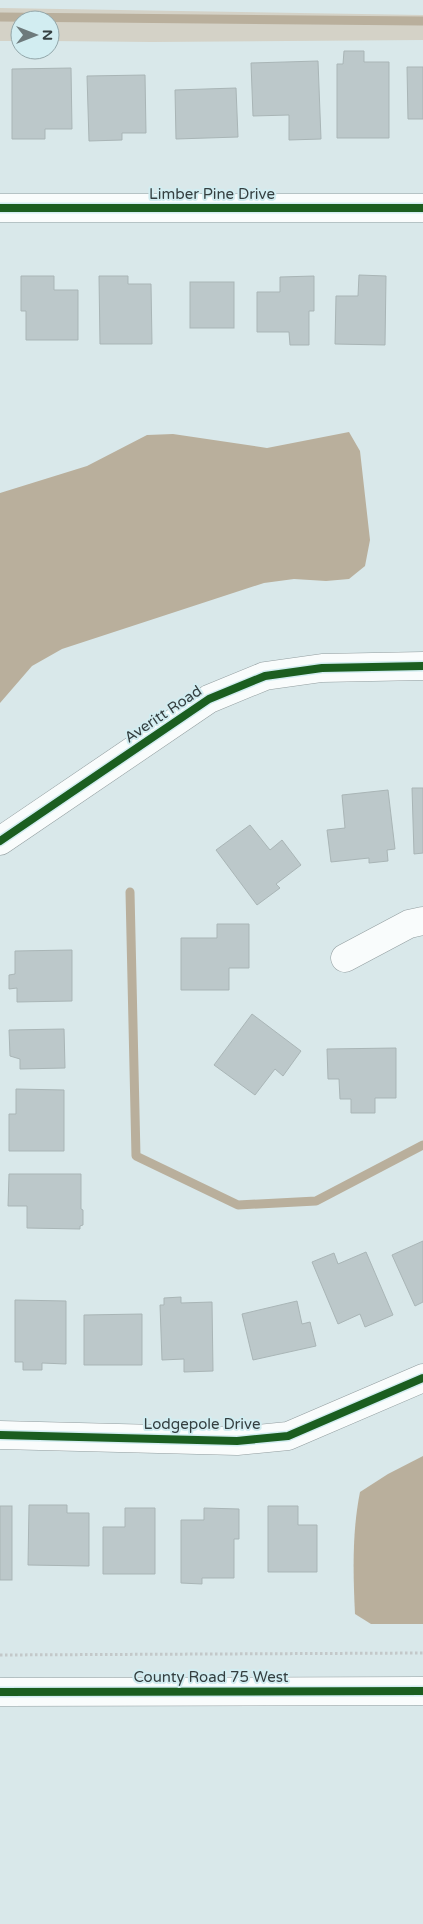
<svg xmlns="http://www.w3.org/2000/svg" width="423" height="1924" font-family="'Varela Round',sans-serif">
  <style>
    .green { fill: #d4d2c7 }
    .water { fill: #b9af9c }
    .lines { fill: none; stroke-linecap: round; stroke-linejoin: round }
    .stream { stroke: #b9af9c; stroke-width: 9 }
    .building { fill: #bcc8ca; stroke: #a9b5b6 }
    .minor-casing { stroke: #929d9f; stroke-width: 29 }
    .path { stroke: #c3c8c9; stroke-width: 3; stroke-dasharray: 2.5 2.5; stroke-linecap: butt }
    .minor { stroke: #f9fcfc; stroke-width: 28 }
    .cycleway-casing { stroke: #d2edf1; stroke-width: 11 }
    .cycleway { stroke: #1b5e20; stroke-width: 8 }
    .labels { text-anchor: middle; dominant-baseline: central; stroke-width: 4; stroke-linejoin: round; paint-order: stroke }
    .street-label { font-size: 15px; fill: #343f40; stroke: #d2edf1 }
  </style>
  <rect width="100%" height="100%" fill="#d9e8ea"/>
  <path class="green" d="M0,8L423,15V40L152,42L50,41V20H20V41H0Z"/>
  <g class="water">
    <path d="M349,432L360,451L370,540L365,566L349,579L326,581L294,579L264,583L62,649L32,666L0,703V493L87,466L147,435L173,434L267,448Z"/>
    <path d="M423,1456V1624H371L355,1614C353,1573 352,1532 360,1492L388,1474Z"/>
  </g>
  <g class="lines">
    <g class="stream">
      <path d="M0,17L423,21"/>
      <path d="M130,892L136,1156L238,1205L316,1201L423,1145"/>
    </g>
  </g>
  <g class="building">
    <path d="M344,51H364V62H389V138H337V64H343Z"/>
    <path d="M318,61L321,139L289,140V115L253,116L251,63Z"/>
    <path d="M407,67H423V119H408Z"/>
    <path d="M71,68L72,129H45V139H12V69Z"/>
    <path d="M145,75L146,133H122V140L89,141L87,76Z"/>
    <path d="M236,88L238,137L176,139L175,90Z"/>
    <path d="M359,275L386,276L385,345L335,344L336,296H358Z"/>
    <path d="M21,276H54V290H78V340H26V311H21Z"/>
    <path d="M99,276H128V284H151L152,344H100Z"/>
    <path d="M314,276V311H309V345H290L289,332H257V292H280V277Z"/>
    <rect x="190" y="282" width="44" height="46"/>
    <path d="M412,788H423V853L414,854Z"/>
    <path d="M388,790L395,849L387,850L388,861L369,863V858L331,862L327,830L345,828L342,795Z"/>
    <path d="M250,825L270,850L282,840L301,865L276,884L280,888L257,905L216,850Z"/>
    <path d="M217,924H249V968H229V990H181V938H217Z"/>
    <path d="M72,950V1001L17,1002V988L9,989V975L15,974V951Z"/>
    <path d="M252,1014L301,1051L283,1076L275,1069L255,1095L214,1065Z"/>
    <path d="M64,1029L65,1068L20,1069V1059L10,1056L9,1030Z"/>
    <path d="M396,1048V1098H375V1113H351V1099H340L339,1079H328L327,1049Z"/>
    <path d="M16,1089L64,1090V1151H9V1114H16Z"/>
    <path d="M9,1174H81V1209L83,1210V1225L80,1226V1229L27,1228V1206H8Z"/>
    <path d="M423,1241V1302L415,1306L392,1255Z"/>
    <path d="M366,1252L393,1315L365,1327L360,1314L338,1324L312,1262L334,1253L338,1264Z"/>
    <path d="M181,1297V1303L212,1302L213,1371L184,1372V1359L162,1360L160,1305H164V1298Z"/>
    <path d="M15,1300L66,1301V1364L42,1363V1370H23V1362H15Z"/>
    <path d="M297,1301L302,1324L310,1322L316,1346L253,1360L242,1314Z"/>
    <path d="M142,1314V1365H84V1315Z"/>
    <path d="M29,1505H67V1513H89V1566L28,1565Z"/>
    <rect x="0" y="1506" width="12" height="74"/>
    <path d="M268,1506H298V1525H317V1572H268Z"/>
    <path d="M125,1508H155V1574H103V1527H125Z"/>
    <path d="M204,1508L239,1509V1539H234V1578H202V1584L181,1583V1520H204Z"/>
  </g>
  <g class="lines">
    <defs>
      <g id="minor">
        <path d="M0,208H423"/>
        <path d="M0,841L209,699L265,676L322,668L423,666"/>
        <path d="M345,958L409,924L423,921"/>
        <path d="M0,1435L237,1441L288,1436L423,1378"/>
        <path d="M0,1692L423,1691"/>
      </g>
    </defs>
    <use href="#minor" class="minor-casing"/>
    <path class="path" d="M0,1655L423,1653"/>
    <use href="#minor" class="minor"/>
    <defs>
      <g id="cycleway">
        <path d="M0,208H423"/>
        <path d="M0,841L209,699L265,676L322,668L423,666"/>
        <path d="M0,1435L237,1441L288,1436L423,1378"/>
        <path d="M0,1692L423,1691"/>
      </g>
    </defs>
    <use href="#cycleway" class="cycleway-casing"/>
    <use href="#cycleway" class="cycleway"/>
  </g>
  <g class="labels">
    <g class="street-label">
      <text x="212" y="194">Limber Pine Drive</text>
      <text transform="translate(163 714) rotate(-34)">Averitt Road</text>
      <text x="202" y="1424">Lodgepole Drive</text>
      <text x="211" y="1677">County Road 75 West</text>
    </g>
  </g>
  <g transform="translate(35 35) rotate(90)"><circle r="24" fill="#d2edf1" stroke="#93a7aa"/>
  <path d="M0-4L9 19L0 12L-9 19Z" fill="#6e7a7c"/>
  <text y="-8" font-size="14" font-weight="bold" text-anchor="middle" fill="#343f40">N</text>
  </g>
</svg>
